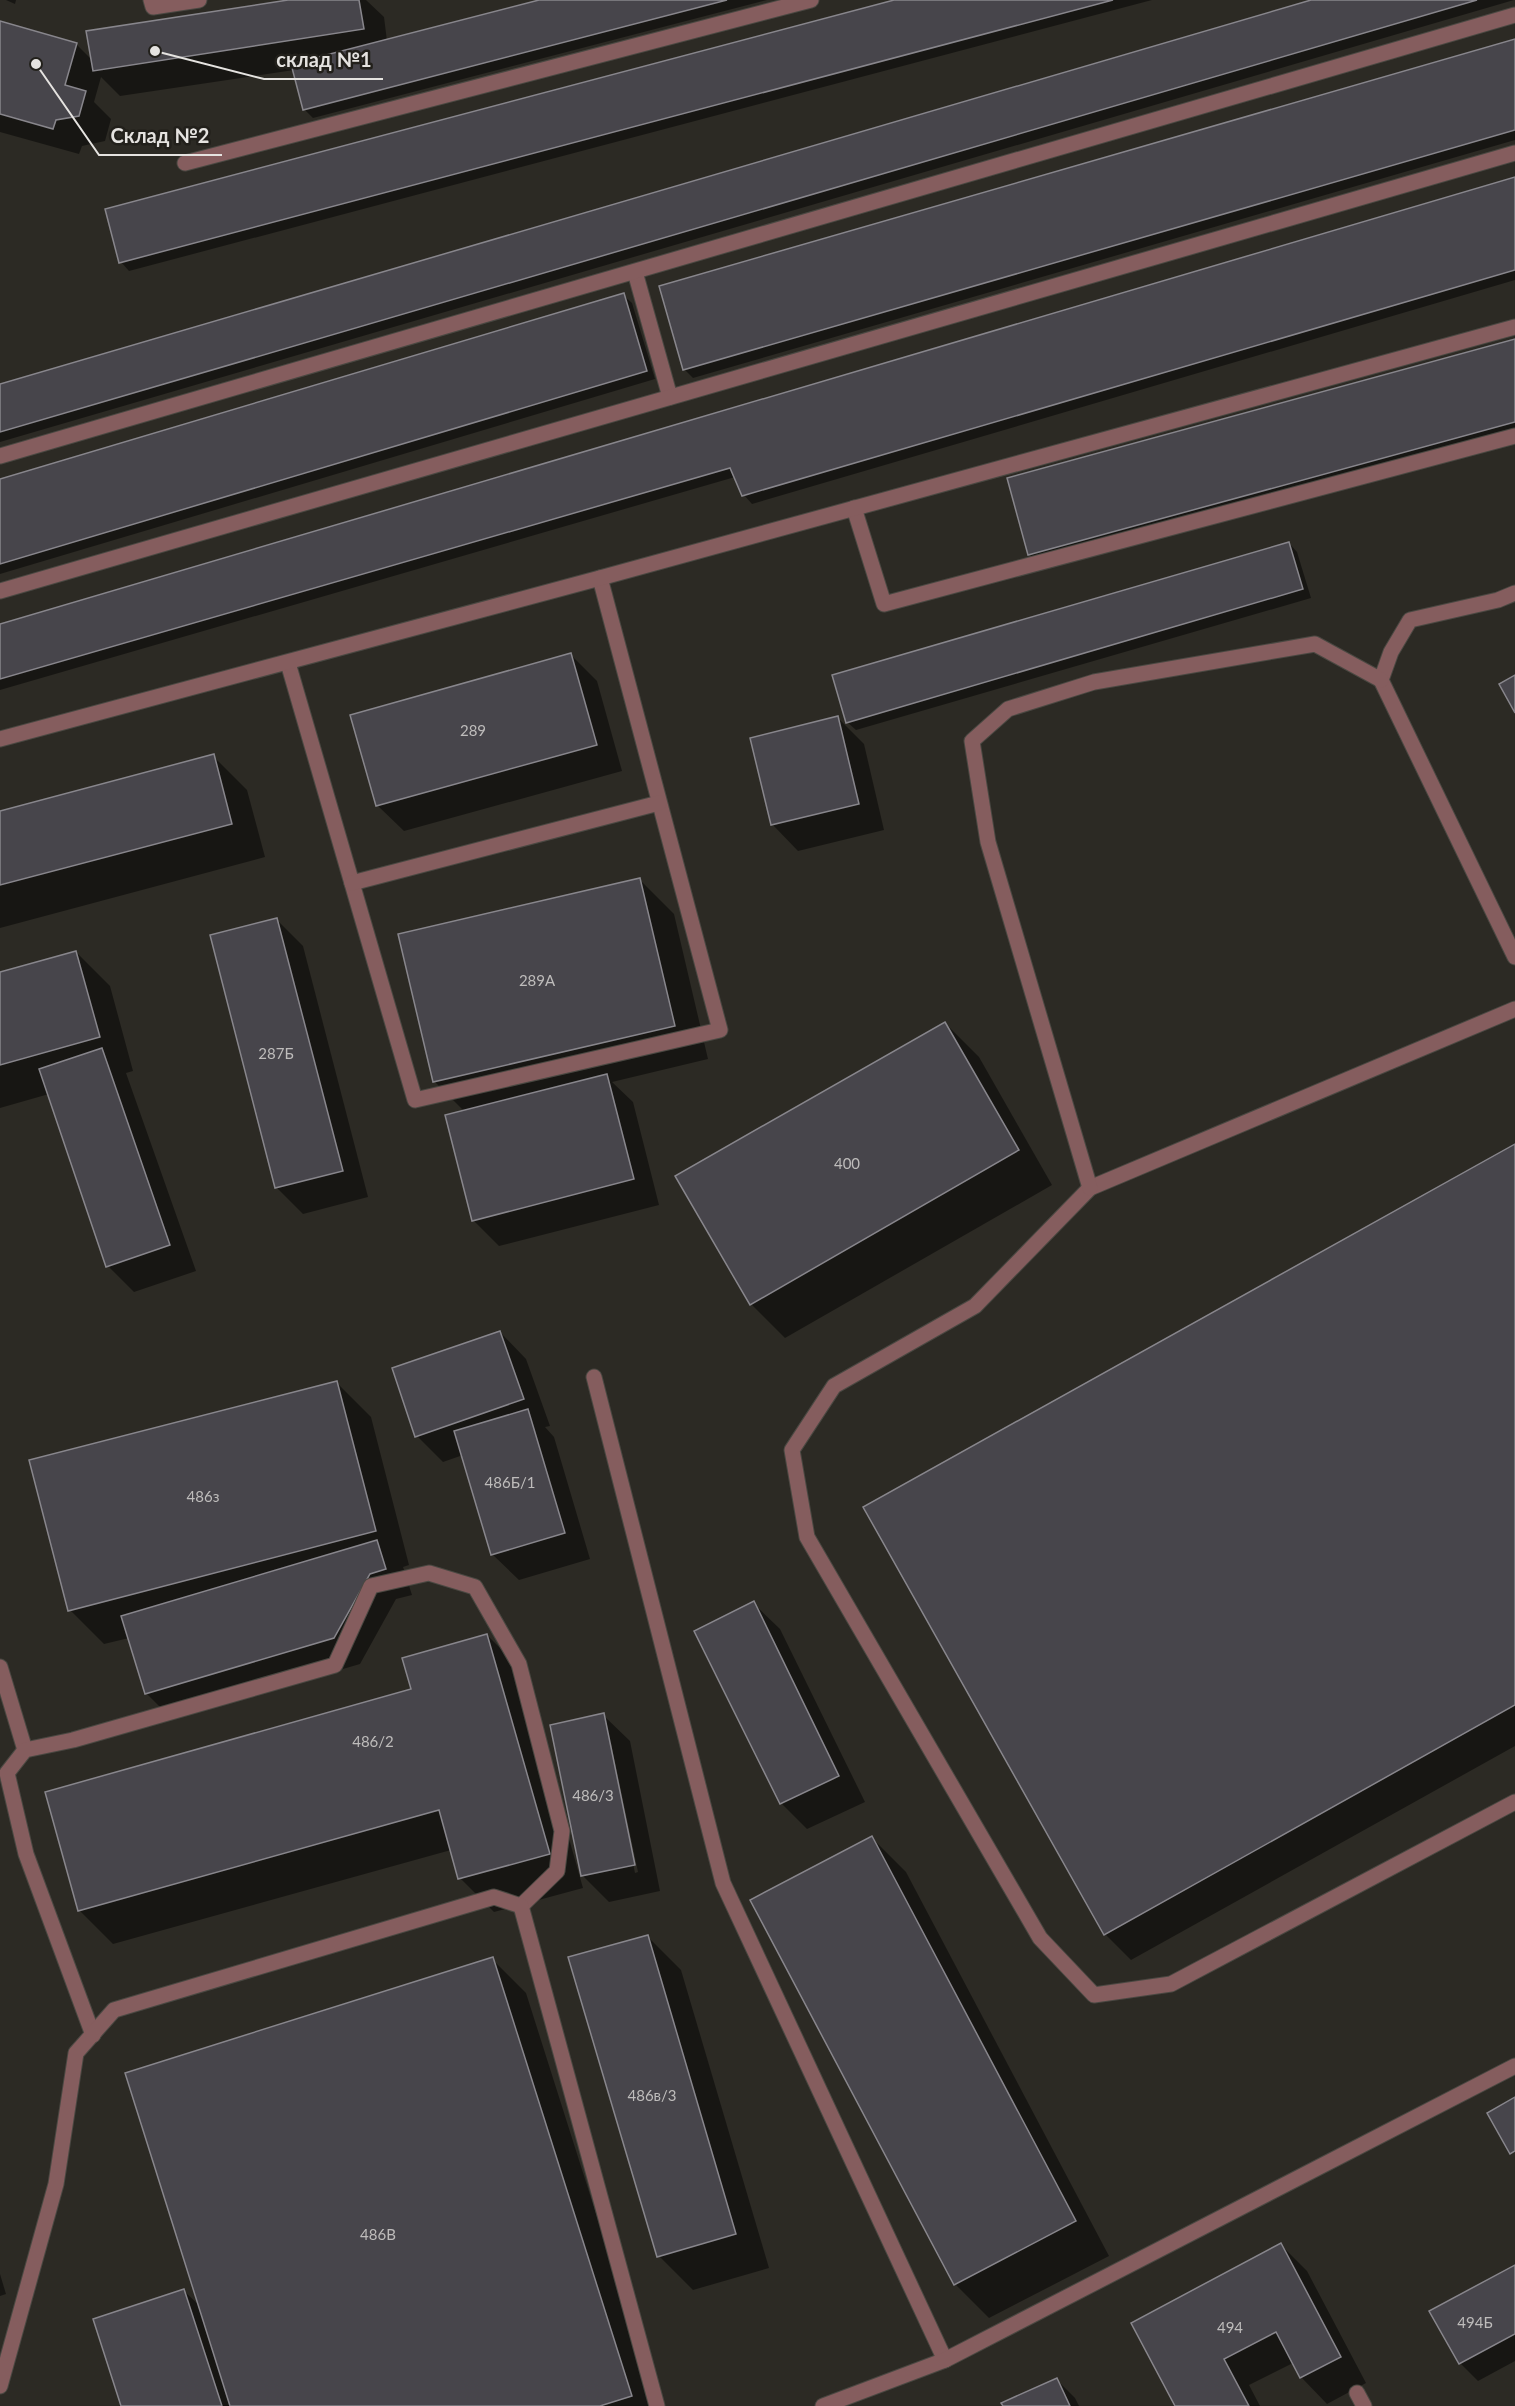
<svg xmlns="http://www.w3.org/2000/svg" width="1515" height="2406" font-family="Lato,sans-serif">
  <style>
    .shadow { fill: #0007; fill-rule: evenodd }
    .building { fill: #47454b; stroke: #88868c; stroke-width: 1.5 }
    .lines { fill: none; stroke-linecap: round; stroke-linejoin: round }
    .lane-casing { stroke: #4a4842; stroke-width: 17 }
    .street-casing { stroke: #4a4842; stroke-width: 17 }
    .lane { stroke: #855d5e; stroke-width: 15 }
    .street { stroke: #855d5e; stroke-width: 15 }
    .labels { text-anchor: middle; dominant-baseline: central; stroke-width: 5; stroke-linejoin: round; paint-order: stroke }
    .number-label { font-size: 15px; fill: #bebcbb }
    .leader { fill: none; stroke: #e5e3e0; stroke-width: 2 }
    .callout-dot { fill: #e5e3e0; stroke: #22201b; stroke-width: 2 }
    .callout-label { font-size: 20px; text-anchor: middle; font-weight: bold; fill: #e5e3e0; stroke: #22201b; stroke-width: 5; stroke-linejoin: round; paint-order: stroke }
  </style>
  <rect width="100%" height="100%" fill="#2c2a24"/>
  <g class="shadow">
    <path d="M6,0H16L15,4Z"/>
    <path d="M298,0H366L384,17L387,41L545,0H767L313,118L304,109L294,70L120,96L101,77L94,102L111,119L105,141L82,146L79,154L0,132V22L76,44L92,60Z"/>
    <path d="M900,0H1152L129,271L121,262Z"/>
    <path d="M1316,0H1514L0,442V385Z"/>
    <path d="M1515,40V140L693,378L685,370L660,287Z"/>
    <path d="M1515,179V280L752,504L744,495L735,477L0,690V625Z"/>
    <path d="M623,295L632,303L655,379L0,574V481Z"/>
    <path d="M1515,340V432L1038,562L1029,554Z"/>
    <path d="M1289,543L1297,552L1311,598L856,730L847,722Z"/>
    <path d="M571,655L597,681L622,771L404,831L377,805Z"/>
    <path d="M838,718L864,744L884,830L798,851L772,824Z"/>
    <path d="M213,756L247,790L265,857L0,928V812Z"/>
    <path d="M640,880L674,914L708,1059L612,1082L633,1102L659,1205L499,1246L473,1220L465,1112L434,1081Z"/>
    <path d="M277,920L303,946L368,1197L303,1214L277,1188L212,936Z"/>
    <path d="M76,952L110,986L133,1071L126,1073L196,1271L134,1292L108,1266L49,1094L0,1108V973Z"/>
    <path d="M945,1023L979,1057L1052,1185L785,1338L751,1304L678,1177Z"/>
    <path d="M1515,1146V1746L1131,1960L1105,1934Z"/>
    <path d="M500,1332L526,1359L550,1426L545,1427L554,1437L590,1559L519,1580L492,1554L463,1455L443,1462L417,1436Z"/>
    <path d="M337,1383L371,1417L409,1565L403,1567L412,1595L396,1599L360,1664L172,1719L146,1693L129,1638L104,1644L70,1610Z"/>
    <path d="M753,1603L780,1629L865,1802L807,1829L781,1803Z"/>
    <path d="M487,1635L521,1669L583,1888L494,1912L460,1878L451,1850L113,1944L79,1910L413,1690Z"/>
    <path d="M603,1715L630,1741L660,1891L609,1902L583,1876L552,1726ZM608,1743H611L638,1872L635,1873Z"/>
    <path d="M872,1838L906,1872L1109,2256L989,2318L955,2284Z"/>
    <path d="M647,1936L681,1970L769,2268L693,2290L659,2256Z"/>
    <path d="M492,1959L526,1993L657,2406H123L184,2291L201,2307Z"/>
    <path d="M1281,2245L1307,2271L1366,2383L1327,2404L1301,2377L1293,2363L1249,2385L1260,2406H1177Z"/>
    <path d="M1515,2267V2361L1478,2381L1460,2363Z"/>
    <path d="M0,2274L6,2294L0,2296Z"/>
    <path d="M1057,2380L1075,2398L1079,2406H1004Z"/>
  </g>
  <g class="building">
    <path d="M288,0H359L364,29L93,71L86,31Z"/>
    <path d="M539,0H727L303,110L291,64Z"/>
    <path d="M894,0H1113L119,263L105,209Z"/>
    <path d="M1311,0H1477L0,432V384Z"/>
    <path d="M0,21L77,43L65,85L86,91L79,116L56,120L53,129L0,114Z"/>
    <path d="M1515,39V130L683,370L659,286Z"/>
    <path d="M1515,177V270L742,496L730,468L0,679V624Z"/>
    <path d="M624,293L647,371L0,564V479Z"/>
    <path d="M1515,339V422L1028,555L1007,478Z"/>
    <path d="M1289,542L1303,589L846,723L832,675Z"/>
    <path d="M571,653L597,745L376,806L350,715Z"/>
    <path d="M1515,675V713L1499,684Z"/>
    <path d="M838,716L859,804L771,825L750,738Z"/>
    <path d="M214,754L232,824L0,885V811Z"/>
    <path d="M640,878L675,1026L433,1082L398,934Z"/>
    <path d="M277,918L343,1171L275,1188L210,935Z"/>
    <path d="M76,951L100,1037L0,1065V972Z"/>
    <path d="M945,1022L1019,1150L750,1305L675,1176Z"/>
    <path d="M102,1048L170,1245L106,1267L39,1069Z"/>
    <path d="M607,1074L634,1179L472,1221L445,1115Z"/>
    <path d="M1515,1144V1705L1104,1935L863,1507Z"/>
    <path d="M500,1331L524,1399L415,1437L392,1368Z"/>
    <path d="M337,1381L376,1531L68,1611L29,1460Z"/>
    <path d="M528,1409L565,1533L491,1555L454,1431Z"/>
    <path d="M377,1540L386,1569L370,1574L334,1638L145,1694L121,1616Z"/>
    <path d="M754,1601L839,1776L780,1804L694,1631Z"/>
    <path d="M487,1634L550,1854L458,1879L439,1810L78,1911L45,1792L411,1689L402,1658Z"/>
    <path d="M604,1713L635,1865L581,1876L550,1725Z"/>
    <path d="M872,1836L1076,2221L954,2285L750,1900Z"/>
    <path d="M648,1935L736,2234L657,2257L568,1957Z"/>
    <path d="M493,1957L632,2396L600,2406H230L125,2073Z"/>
    <path d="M1515,2097V2151L1510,2154L1487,2113Z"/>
    <path d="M1281,2243L1341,2357L1300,2378L1276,2332L1224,2359L1249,2406H1175L1131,2323Z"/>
    <path d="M1515,2265V2334L1459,2364L1429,2311Z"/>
    <path d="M184,2289L222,2406H121L93,2319Z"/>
    <path d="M1057,2378L1070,2406H1003L1001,2403Z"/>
  </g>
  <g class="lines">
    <defs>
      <g id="lane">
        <path d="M151,0L153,7L199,0"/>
        <path d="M185,163L811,0"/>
        <path d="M635,272L670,397"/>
        <path d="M0,456L1515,15"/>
        <path d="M854,508L884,604L1515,436"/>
        <path d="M0,591L1515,153"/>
        <path d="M1515,593L1498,600L1410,620L1391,652L1381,680L1515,957"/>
        <path d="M288,663L415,1100L720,1030L600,578"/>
        <path d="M0,739L600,578L1515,327"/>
        <path d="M352,883L659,803"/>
        <path d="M1515,1009L1090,1188L975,1306L834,1386L792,1450L807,1537L1040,1938L1094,1995L1171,1984L1515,1802"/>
        <path d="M1090,1188L988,842L972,741L1008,709L1094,682L1315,644L1381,680"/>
        <path d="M594,1377L723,1883L945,2360"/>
        <path d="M0,1667L25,1750"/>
        <path d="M93,2035L26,1854L7,1773L25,1750L73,1740L335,1665L371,1586L429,1573L475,1587L519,1664L562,1831L557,1871L521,1906"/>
        <path d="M0,2386L56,2184L76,2053L114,2010L494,1897L521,1906L657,2406"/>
        <path d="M1357,2393L1364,2406"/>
      </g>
      <path id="street" d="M823,2406L945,2360L1515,2066"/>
    </defs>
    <use href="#lane" class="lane-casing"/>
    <use href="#street" class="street-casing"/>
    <use href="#lane" class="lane"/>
    <use href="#street" class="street"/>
  </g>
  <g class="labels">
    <g class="number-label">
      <text x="473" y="730">289</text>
      <text x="537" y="980">289А</text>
      <text x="276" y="1053">287Б</text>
      <text x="847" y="1163">400</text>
      <text x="510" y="1482">486Б/1</text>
      <text x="203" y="1496">486з</text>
      <text x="373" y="1741">486/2</text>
      <text x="593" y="1795">486/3</text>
      <text x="652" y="2095">486в/3</text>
      <text x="378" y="2234">486В</text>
      <text x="1475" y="2322">494Б</text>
      <text x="1230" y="2327">494</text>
    </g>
  </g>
  <path class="leader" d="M155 51L264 79H383M36 64L99 155H222"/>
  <g class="callout-dot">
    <circle cx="155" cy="51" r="6"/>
    <circle cx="36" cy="64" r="6"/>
  </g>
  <g class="callout-label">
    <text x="324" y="67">склад №1</text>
    <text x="160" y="143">Склад №2</text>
  </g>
</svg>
